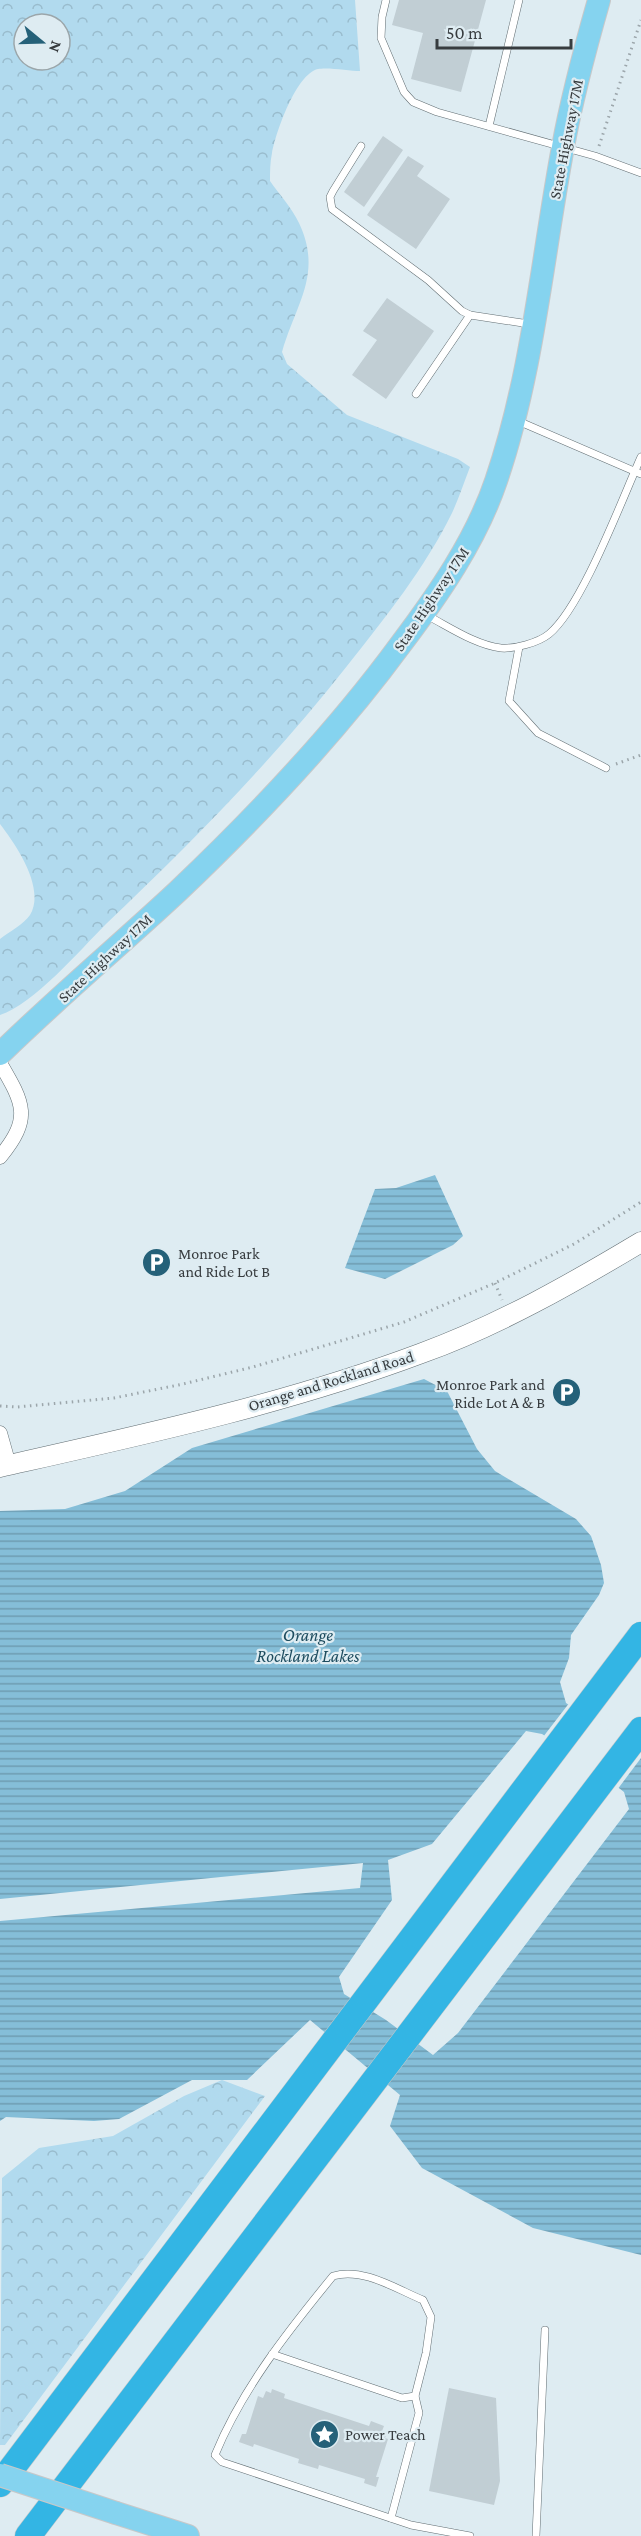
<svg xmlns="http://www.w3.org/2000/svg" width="641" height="2536" font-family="'Crimson Pro',serif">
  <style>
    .forest { fill: url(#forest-crowns); fill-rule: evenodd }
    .water { fill: url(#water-rules); fill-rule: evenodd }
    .pier { fill: #deecf2 }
    .building { fill: #c1ced4 }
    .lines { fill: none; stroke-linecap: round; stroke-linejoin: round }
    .lane-casing { stroke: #626e73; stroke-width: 8 }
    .street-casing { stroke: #626e73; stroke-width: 15 }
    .secondary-casing { stroke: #626e73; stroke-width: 21 }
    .primary-casing { stroke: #c7c8c9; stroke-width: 24 }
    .highway-casing { stroke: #c7c8c9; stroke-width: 27 }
    .path { stroke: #9ca6ab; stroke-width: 3; stroke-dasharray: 1.5 4.5; stroke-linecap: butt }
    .lane { stroke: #fff; stroke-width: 7 }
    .street { stroke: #fff; stroke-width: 14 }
    .secondary { stroke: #fff; stroke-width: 20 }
    .primary { stroke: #85d3ef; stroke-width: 22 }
    .highway { stroke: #33b5e4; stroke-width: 26 }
    .primary-bridge-casing { stroke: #c7c8c9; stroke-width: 24; stroke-linecap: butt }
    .primary-bridge { stroke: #85d3ef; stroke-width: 22 }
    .labels { text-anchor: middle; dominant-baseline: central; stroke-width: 4.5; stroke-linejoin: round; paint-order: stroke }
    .street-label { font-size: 16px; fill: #373c3f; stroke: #deecf2 }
    .poi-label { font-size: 16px; fill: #373c3f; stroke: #deecf2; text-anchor: start }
    .water-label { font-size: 18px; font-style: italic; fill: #1d4c5f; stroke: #deecf2 }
  </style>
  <defs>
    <pattern id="forest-crowns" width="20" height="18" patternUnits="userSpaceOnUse" patternTransform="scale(1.5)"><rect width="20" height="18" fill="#b1daee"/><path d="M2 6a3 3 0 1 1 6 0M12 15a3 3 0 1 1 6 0" fill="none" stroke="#99bccd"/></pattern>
    <pattern id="water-rules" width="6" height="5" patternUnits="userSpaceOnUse" patternTransform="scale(1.5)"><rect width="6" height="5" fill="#85bed8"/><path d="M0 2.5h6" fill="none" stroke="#6e9cb1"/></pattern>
  </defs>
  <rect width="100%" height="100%" fill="#deecf2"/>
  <g class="forest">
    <path d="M0,0H355L360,71C350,71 328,67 318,69C296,74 276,132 272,153C270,162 270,172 270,181C279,194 292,208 299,223C323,274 296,303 282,352L287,364L347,415L458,459L470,467C464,482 459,498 452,513C425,568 385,618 347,666C273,760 192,842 106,924C80,950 34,1004 0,1015V939C9,932 24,924 30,915C46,888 16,845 0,824ZM24,24H60V60H24Z"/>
    <path d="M222,2080L265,2096L5,2445H0L2,2178L39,2148L113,2136L184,2096Z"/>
  </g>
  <g class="water">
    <path d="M435,1175L463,1236L453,1245L385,1279L345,1268L375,1189L396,1188Z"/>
    <path d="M424,1379L447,1391L477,1449L495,1471L576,1519L591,1536L601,1565L604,1583L599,1595L571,1635L569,1658L560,1682L566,1703L606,1729L641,1757V2255L533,2228L422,2168L390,2126L400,2095L310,2020L247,2080H192L119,2119L94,2121L6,2117L0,2121V1921L360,1888L363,1863L0,1899V1511L65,1509L125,1491L192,1448ZM526,1731L542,1734L583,1760L624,1792L629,1809L458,2033L433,2055L386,2020L344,1994L339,1977L392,1900L388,1860L432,1844Z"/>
  </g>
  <path class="pier" d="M570,1702L641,1753V1758L617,1790L582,1763L543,1737Z"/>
  <g class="building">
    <path d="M399,0H486L461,92L411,79L423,33L392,25Z"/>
    <path d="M383,136L403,150L364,207L344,192Z"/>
    <path d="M408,156L424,166L417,176L450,199L416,249L367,215Z"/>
    <path d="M387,298L434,331L386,399L352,375L377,340L363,331Z"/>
    <path d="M449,2388L496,2398L500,2481L494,2505L429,2491Z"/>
    <path d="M272,2389L285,2394L284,2398L369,2426L371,2421L384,2426L382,2431L387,2433L385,2438L388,2439L376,2477H379L376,2487L364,2483L365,2479L319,2465L318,2469L298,2463L299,2459L254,2444L253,2447L239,2442L242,2434H246L258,2396L263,2398L266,2391L271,2393Z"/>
  </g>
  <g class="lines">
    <defs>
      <g id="lane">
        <path d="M386,0L382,17L381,38L404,92L413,102L437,112L595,156L641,173"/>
        <path d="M489,126L519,0"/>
        <path d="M361,146L333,191L330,197L332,209L428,280L462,311L470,315L529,324"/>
        <path d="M416,394L470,315"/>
        <path d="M518,421L641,474"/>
        <path d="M426,615C448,626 475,645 501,648C514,649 538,643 549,634C582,607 622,499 641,457"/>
        <path d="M519,647L509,701L538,733L606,768"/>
        <path d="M272,2354L402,2398L415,2396L426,2353L431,2317L423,2300C396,2289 363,2267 333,2276C288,2331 242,2389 215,2455L222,2462L411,2525L470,2536"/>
        <path d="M391,2518L419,2413L415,2396"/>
        <path d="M536,2536L545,2330"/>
      </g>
      <g id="street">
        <path d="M0,1063C24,1104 32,1118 0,1157"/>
        <path d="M0,1433L9,1465"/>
      </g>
      <path id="secondary" d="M0,1467C142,1435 286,1404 422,1353C499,1325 571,1284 641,1242"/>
      <g id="primary">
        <path d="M0,1054C57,998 118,947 177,892C258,815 335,734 401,644C438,595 476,540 496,481C533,373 542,259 563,147C572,97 585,49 599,0"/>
        <path d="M116,2513L188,2536"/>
      </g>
      <g id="highway">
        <path d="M0,2484L641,1635"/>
        <path d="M28,2536L641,1730"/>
      </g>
    </defs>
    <use href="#lane" class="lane-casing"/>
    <use href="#street" class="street-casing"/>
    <use href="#secondary" class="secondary-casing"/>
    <use href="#primary" class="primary-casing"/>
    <use href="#highway" class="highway-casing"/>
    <g class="path">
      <path d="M599,146L641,20"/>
      <path d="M616,764L641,755"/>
      <path d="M495,1283L502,1300"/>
      <path d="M0,1406L17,1407L114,1398L183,1384L253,1367L404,1322L495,1283L574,1244L641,1202"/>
    </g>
    <use href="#lane" class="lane"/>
    <use href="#street" class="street"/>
    <use href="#secondary" class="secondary"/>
    <use href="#primary" class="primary"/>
    <use href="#highway" class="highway"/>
    <defs>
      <path id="primary-bridge" d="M0,2475L116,2513"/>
    </defs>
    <use href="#primary-bridge" class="primary-bridge-casing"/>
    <use href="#primary-bridge" class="primary-bridge"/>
  </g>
  <defs>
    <symbol id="parking-disc" viewBox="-11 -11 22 22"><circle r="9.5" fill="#256179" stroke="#deecf2"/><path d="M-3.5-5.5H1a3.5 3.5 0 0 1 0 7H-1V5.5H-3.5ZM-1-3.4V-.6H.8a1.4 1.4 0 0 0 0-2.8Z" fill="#fff"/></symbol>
    <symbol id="sight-disc" viewBox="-11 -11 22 22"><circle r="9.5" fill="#256179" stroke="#deecf2"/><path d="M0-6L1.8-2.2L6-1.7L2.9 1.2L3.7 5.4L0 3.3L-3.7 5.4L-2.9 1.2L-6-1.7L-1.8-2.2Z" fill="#fff"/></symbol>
  </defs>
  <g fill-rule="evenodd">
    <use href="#parking-disc" x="140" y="1246" width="33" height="33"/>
    <use href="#parking-disc" x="550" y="1376" width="33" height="33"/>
    <use href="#sight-disc" x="308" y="2418" width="33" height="33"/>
  </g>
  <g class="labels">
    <g class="street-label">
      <text transform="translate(566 139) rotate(-79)">State Highway 17M</text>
      <text transform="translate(431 599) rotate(-56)">State Highway 17M</text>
      <text transform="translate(105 958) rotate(-43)">State Highway 17M</text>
      <text transform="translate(331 1381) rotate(-17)">Orange and Rockland Road</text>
    </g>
    <g class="poi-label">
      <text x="178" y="1253">Monroe Park<tspan x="178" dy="18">and Ride Lot B</tspan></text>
      <text x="545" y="1384" text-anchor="end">Monroe Park and<tspan x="545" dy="18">Ride Lot A &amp; B</tspan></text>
      <text x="345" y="2434">Power Teach</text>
    </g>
    <g class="water-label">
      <text x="308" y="1635">Orange<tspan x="308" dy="21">Rockland Lakes</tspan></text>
    </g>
  </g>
  <g transform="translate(42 42) rotate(109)"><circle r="28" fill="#deecf2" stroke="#9ba6aa" stroke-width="1.5"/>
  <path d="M0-4.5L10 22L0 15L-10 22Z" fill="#256179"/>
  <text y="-9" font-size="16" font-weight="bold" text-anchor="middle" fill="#373c3f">N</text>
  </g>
  <path d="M437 39v9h134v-9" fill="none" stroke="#373c3f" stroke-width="3"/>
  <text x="446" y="39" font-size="18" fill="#373c3f" stroke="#deecf2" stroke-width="4.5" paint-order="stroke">50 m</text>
</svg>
